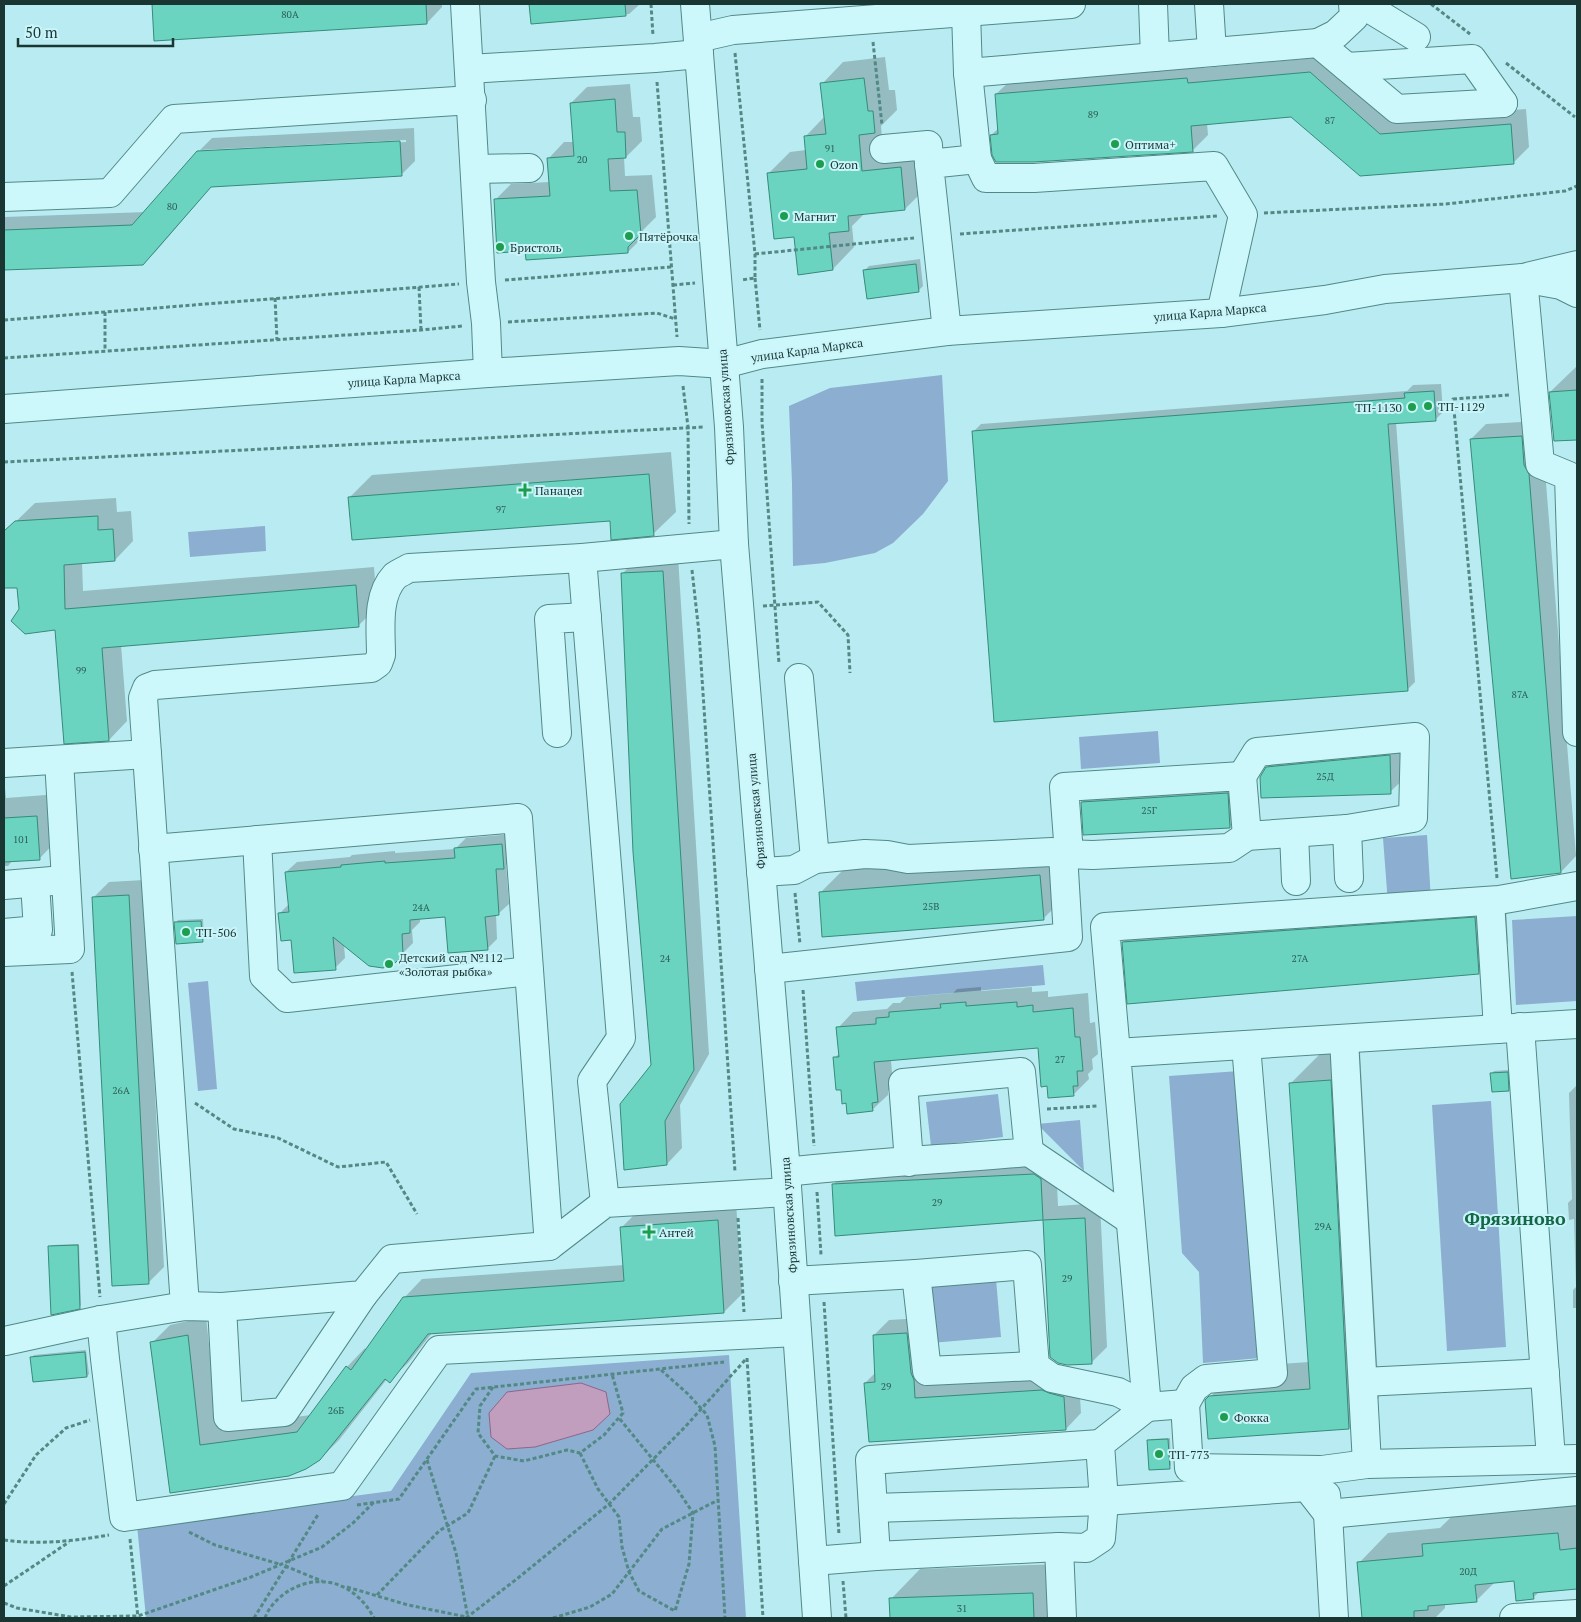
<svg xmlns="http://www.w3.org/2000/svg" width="1581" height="1622" font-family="'PT Serif',serif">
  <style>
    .green { fill: #8caed0 }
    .water { fill: #c19ebe; stroke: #8f6589 }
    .shadow { fill: #0003 }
    .building { fill: #6ad4c0; stroke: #368b79 }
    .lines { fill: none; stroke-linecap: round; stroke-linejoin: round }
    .minor-casing { stroke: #528985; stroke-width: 30 }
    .path { stroke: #528985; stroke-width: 3; stroke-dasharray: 4 2.5; stroke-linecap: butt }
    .minor { stroke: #ccf8fc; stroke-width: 28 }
    .poi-dot { fill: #1d9e4e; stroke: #c9f4f9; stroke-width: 2 }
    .labels { text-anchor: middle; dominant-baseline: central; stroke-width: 4; stroke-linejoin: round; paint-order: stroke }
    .number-label { font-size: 10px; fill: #2d5e56 }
    .poi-label { font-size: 12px; fill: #193633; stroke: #c9f4f9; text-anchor: start }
    .street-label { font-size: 12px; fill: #193633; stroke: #c9f4f9 }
    .district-label { font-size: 18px; font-weight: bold; fill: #146746; stroke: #c9f4f9 }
  </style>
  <rect width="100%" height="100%" fill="#b9ecf2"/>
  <g class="green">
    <path d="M942,375L948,481L923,514L893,543L875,553L825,563L793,566L792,483L789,406L830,388Z"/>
    <path d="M265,526L266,551L190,557L188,532Z"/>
    <path d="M1158,731L1160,763L1081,769L1079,737Z"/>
    <path d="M1427,835L1431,901L1388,904L1383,838Z"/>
    <path d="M1577,916V1001L1516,1005L1512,920Z"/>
    <path d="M1043,965L1045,985L857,1001L855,982Z"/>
    <path d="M208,981L217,1089L198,1091L188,983Z"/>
    <path d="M1239,1071L1260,1358L1203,1363L1199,1272L1182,1253L1169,1076Z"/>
    <path d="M998,1094L1003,1137L931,1146L926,1102Z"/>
    <path d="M1491,1101L1506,1347L1447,1351L1432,1105Z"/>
    <path d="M1080,1120L1084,1171L1037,1124Z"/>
    <path d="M996,1279L1001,1337L931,1343L926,1285Z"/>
    <path d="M729,1355L746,1618H146L137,1525L391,1491L471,1373Z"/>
  </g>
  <path class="water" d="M581,1383L606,1392L610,1414L593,1430L535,1447L507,1449L491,1437L489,1413L507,1392Z"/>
  <g class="shadow">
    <path d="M153,4H442V7L427,23L155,40Z"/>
    <path d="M531,4H640L629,14L532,23Z"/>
    <path d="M885,57L889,90H895L897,110L881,126L883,150L922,146L927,187L905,209L865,213L852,226L854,247L833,269L795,236L768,174L790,152L806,150L805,137L825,116L822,84L843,62Z"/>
    <path d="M1326,57L1396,119L1526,109L1529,147L1513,163L1291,115L1207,123L1208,135L1193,150L991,135L999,128L996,94L1012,79L1203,63V68Z"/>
    <path d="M630,84L633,117H640L642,141L626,157H624L625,176L652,175L656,217L643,230L644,236L628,252L526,249L495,200L511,184L550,182L549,158L564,142H574L571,103L587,87Z"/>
    <path d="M414,128L415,161L401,175L212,186L157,250L143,264L4,269V217L146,212L197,153L406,142V140L200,150L212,138Z"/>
    <path d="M920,259L923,286L918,291L864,271L869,266Z"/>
    <path d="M1577,366V439L1555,440L1550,392Z"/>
    <path d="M1441,384L1443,412L1435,420L1396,422L1415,682L1407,690L973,432L981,424L1407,391L1413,385Z"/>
    <path d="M1537,421L1544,458L1576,856L1561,872L1471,439L1486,424Z"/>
    <path d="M671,452L676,512L653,534L611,520L350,497L372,475Z"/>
    <path d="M116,498L117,512L131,511L133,541L115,560L82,562L83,591L374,567L377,607L358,626L121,645L127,721L109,740L56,628L20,609L18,587H4V533L35,503Z"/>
    <path d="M678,556L709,1054L680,1105L682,1148L667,1164L652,1065L622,574L638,558Z"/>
    <path d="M1412,733L1413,770L1390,792L1267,768L1290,745Z"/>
    <path d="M1250,771L1252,804L1230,827L1082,802L1104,780Z"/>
    <path d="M4,778L6,798L59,794L61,836L39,859L13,860L8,866H4Z"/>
    <path d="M512,834L514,857L506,865L509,904L498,914H496L497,939L487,949L446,916L420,918V922L412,930L413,943L394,962L344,944L345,958L335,968L292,939L280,913L289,904L286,872L297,862L350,857L352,855L395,851V853L455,849L466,838Z"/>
    <path d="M1070,846L1073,889L1043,919L820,893L850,863Z"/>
    <path d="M144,880L164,1267L149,1282L94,897L109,882Z"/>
    <path d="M1505,888L1508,943L1478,973L1123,942L1153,912Z"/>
    <path d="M203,919L204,939L202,941L176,923L178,920Z"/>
    <path d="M981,987V991L1032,987V992L1048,991V997L1088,993L1090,1023L1095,1022L1098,1054L1092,1059L1093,1069L1088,1074L1089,1079L1073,1095L1039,1047L891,1060L893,1086L888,1091V1095L872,1110L847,1102L842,1088L834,1058L840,1053L838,1028L853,1012L887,1009L893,1003H900L906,997L953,993L957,989Z"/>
    <path d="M1360,1051L1379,1398L1349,1428L1207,1400L1240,1367L1309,1362L1291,1083L1320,1054Z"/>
    <path d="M1509,1070L1510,1088L1508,1090L1492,1073L1494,1071Z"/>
    <path d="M1577,1080V1308H1573V1290L1576,1287L1574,1219L1569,1220L1568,1203L1572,1199L1569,1093L1576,1086V1081Z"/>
    <path d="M1056,1163L1058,1206L1100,1203L1107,1347L1091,1363L1051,1357L1044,1219L836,1234L833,1185L848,1169Z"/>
    <path d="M736,1202L742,1294L724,1312L432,1333L408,1363L389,1381L387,1379L339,1440L320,1459L171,1491L152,1343L170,1325L206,1317L218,1427L311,1415L347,1367L365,1348L366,1350L404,1298L422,1279L624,1265L622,1227L640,1209Z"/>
    <path d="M79,1244L81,1305L79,1308L50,1247L52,1245Z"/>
    <path d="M922,1318L927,1357L1079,1381L1081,1413L1066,1429L870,1441L865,1383L876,1372L874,1335L889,1320Z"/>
    <path d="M86,1350L89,1374L87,1376L32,1357L34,1355Z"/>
    <path d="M1170,1438L1171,1465L1169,1467L1149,1441L1151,1439Z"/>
    <path d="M1577,1504V1588L1540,1591L1533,1598L1515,1580L1495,1582L1476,1601L1445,1603V1608L1435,1618H1372L1359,1563L1388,1533L1440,1528L1453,1515Z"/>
    <path d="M1062,1564L1064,1618H891V1599L920,1569Z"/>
  </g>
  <g class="building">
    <path d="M152,4H426L427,24L154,41Z"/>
    <path d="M529,4H625L626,16L531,24Z"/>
    <path d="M1310,72L1380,134L1511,124L1514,164L1360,176L1291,117L1191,126L1193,152L1033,162H996L992,155L990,135L998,134L995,94L1187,78L1188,83Z"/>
    <path d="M864,78L868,111H873L875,133L859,135L862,171L901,167L905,210L848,216L849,231L829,233L833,270L798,275L794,237L774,239L767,173L807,169L804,136L826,134L820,83Z"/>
    <path d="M615,99L617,132H625L626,158L608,159L610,191L637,190L641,234L628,247V253L526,260L525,251L497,253L494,199L550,196L547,158L574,156L570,103Z"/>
    <path d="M400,141L402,176L211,187L143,265L4,270V230L132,225L197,151Z"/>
    <path d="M916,264L919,292L867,299L863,270Z"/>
    <path d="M1577,390V440L1554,441L1549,392Z"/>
    <path d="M1434,391L1436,421L1388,424L1408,691L994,722L972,431L1405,398L1404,393Z"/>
    <path d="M1522,436L1524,465L1529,474L1561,873L1511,879L1470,439Z"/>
    <path d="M649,474L654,536L611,540L610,521L352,540L348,497Z"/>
    <path d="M98,516V530L113,529L115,561L64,565L65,609L356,585L359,627L102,648L109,741L64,744L55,630L25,634L11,621L19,609L17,588H4V531L15,521Z"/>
    <path d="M663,571L694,1070L665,1121L667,1165L624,1170L620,1104L651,1065L633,852L621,573Z"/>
    <path d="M1390,755L1391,794L1261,798L1260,777L1266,767Z"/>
    <path d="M1228,793L1230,828L1083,835L1081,802Z"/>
    <path d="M37,816L40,860L4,862V818Z"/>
    <path d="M502,844L504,869H496L499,915L485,917L488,950L448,953L445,917L410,920V933L402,934L403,955L395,963L383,968L369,966L333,937L336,970L294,973L291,940L281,941L278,913L289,912L285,872L341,867V865L385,861V863L455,858L454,848Z"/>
    <path d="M1040,875L1044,920L822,937L819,892Z"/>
    <path d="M129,895L149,1284L112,1286L92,897Z"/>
    <path d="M1475,917L1479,974L1127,1004L1122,942Z"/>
    <path d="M201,921L203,942L176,944L174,922Z"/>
    <path d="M966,1002V1006L1017,1002V1007L1033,1005V1012L1073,1008L1075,1037H1080L1083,1071H1077L1078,1086H1073L1074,1096L1048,1098L1047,1086L1041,1087L1038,1048L874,1062L878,1102L872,1103L873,1111L847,1114L846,1103L842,1104L841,1090H836L833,1057H839L836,1027L876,1024V1018L889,1017V1012L941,1008L940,1004Z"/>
    <path d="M1508,1072L1509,1091L1492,1092L1490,1073Z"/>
    <path d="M1331,1080L1349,1429L1208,1439L1205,1400L1209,1396L1310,1389L1289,1083Z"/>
    <path d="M1034,1174L1041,1179L1043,1220L835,1236L832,1184Z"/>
    <path d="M1085,1218L1092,1364L1067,1365L1058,1363L1050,1357L1043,1220Z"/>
    <path d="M718,1220L724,1313L428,1334L390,1383L385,1379L320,1460L306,1469L289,1476L170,1493L150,1342L188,1335L200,1445L297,1432L346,1366L351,1370L403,1297L624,1281L620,1227Z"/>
    <path d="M78,1245L80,1309L51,1315L48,1246Z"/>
    <path d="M907,1333L911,1373L914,1380L915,1398L1042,1390L1049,1393L1064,1397L1066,1430L869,1442L864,1383L875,1382L873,1335Z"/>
    <path d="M85,1352L87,1377L33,1382L30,1357Z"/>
    <path d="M1168,1439L1170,1469L1149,1470L1147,1440Z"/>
    <path d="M1558,1533L1560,1550L1577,1548V1589L1533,1593L1534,1599L1516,1601L1514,1581L1475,1585L1477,1602L1428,1606V1610L1414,1611V1618H1362L1357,1562L1423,1556L1422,1544Z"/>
    <path d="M1033,1593L1034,1618H890L889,1598Z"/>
  </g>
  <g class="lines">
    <defs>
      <g id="minor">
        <path d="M465,4L481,282L486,323L488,373"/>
        <path d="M695,4L729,427L734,544L786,1172L817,1618"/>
        <path d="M1153,4L1155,57"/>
        <path d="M1209,4L1212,52"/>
        <path d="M1362,4L1416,37"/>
        <path d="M966,12L968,73L1318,43L1397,109L1503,103"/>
        <path d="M698,38L733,30L1071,4"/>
        <path d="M1318,43L1336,34L1354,17L1353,4"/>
        <path d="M1347,67L1472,59L1503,103"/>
        <path d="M469,69L655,58L699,54"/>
        <path d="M884,149L928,145L929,164"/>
        <path d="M977,159L986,178H1034L1214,166L1243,215L1221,313"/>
        <path d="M476,169L529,168"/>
        <path d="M4,197L110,193L174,119L472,100"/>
        <path d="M1577,293L1561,285L1523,278L1540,464L1569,476L1577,732"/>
        <path d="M947,331L929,164L977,159L968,73"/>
        <path d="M4,409L488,373L679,361L724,364L762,354L947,331L1221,313L1325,300L1385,289L1523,278L1577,265"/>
        <path d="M582,558L621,1038L592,1081L605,1203"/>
        <path d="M799,678L815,859"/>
        <path d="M557,733L549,619L587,617"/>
        <path d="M4,763L147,754"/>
        <path d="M1347,829L1349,878"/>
        <path d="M1294,833L1296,881"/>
        <path d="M257,840L264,976L287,998L529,971"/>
        <path d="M153,849L518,818L549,1246"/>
        <path d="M1063,854L1093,855L1229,848L1247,836L1347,829L1413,818L1415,737L1257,752L1242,776"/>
        <path d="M1069,854L1064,787L1242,776L1247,836"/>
        <path d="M761,872L794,870L815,859L865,854L887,855L908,859L1052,852L1063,854L1068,937L769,969"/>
        <path d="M4,885L52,881"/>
        <path d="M1490,901L1498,1029"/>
        <path d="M4,933L38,930L35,883"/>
        <path d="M4,952L70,949L59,760"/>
        <path d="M1577,1024L1116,1053L1147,1407L1185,1404L1189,1468L1322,1470L1367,1464L1577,1459"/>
        <path d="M1520,1027L1551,1459"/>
        <path d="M1344,1039L1367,1464"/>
        <path d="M1116,1053L1105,927L1499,900L1577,886"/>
        <path d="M1029,1152L1130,1220"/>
        <path d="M786,1172C867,1163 948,1159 1029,1152L1021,1072L903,1083L909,1162"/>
        <path d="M916,1274L927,1371L1035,1366"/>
        <path d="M793,1281L916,1274L1027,1265L1035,1366L1052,1378L1118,1392L1147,1407L1100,1444L1104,1501L1101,1538L1086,1548L1059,1547L876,1556L813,1561"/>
        <path d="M185,1306L147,754L143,698L147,688L155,685L371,668L378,663L381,655C381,630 376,596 395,576C399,573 404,571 409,568L582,558L734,544"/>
        <path d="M222,1307L228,1417L284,1412L363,1295"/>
        <path d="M101,1320L105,1359L124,1517L342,1486L439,1350L797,1332"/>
        <path d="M5,1341L101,1320L185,1306L222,1307L363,1295L392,1259L549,1246L605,1203L787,1192"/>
        <path d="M1363,1382L1545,1373"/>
        <path d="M1185,1404L1194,1388L1206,1379L1273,1373L1246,1045"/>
        <path d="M1326,1495L1328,1514L1334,1618"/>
        <path d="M873,1508L1104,1501L1307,1487L1328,1514L1577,1491"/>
        <path d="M1059,1547L1062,1618"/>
        <path d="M876,1556L870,1460L1100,1444"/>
        <path d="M1514,1618L1577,1614"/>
      </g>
    </defs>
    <use href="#minor" class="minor-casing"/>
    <g class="path">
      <path d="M651,4L653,36"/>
      <path d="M1431,4L1470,34"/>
      <path d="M873,42L882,125"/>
      <path d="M735,53L755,254V278L741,280"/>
      <path d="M1506,63L1575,117"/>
      <path d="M657,82L677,337"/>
      <path d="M1264,213L1446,204L1565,191L1577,186"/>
      <path d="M960,234L1218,216"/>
      <path d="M755,254L914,238"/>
      <path d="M755,278L760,330"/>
      <path d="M505,280L671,267"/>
      <path d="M673,285L695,283"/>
      <path d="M419,287L421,330"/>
      <path d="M275,298L277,340"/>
      <path d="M105,312V351"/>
      <path d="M4,320L459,284"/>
      <path d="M508,322L657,313L675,319"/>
      <path d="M4,358L421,330L462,326"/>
      <path d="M762,379V422L779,664"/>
      <path d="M683,386L688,427L689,524"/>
      <path d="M4,462L705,427"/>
      <path d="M692,570L699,633L735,1172"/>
      <path d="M763,606L818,602L848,635L850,673"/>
      <path d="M1497,878L1453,399L1510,395"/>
      <path d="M795,893L800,944"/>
      <path d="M72,972L100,1297"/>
      <path d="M803,990L814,1146"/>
      <path d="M195,1103L234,1129L278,1138L338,1167L386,1162L417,1214"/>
      <path d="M1047,1109L1098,1106"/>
      <path d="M817,1192L821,1255"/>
      <path d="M738,1218L744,1312"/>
      <path d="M824,1302L839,1535"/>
      <path d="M747,1358L763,1618"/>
      <path d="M661,1370L688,1394L707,1415L715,1446L725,1618"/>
      <path d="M493,1387L480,1406L478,1433L495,1456L524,1461L567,1450L580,1453L604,1435L623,1413L612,1374"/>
      <path d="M580,1453L598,1489L619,1517L622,1547L629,1572L639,1591L675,1611L689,1564L693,1513L677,1489L619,1418"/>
      <path d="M427,1460L456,1553L468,1618"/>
      <path d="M4,1504L36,1455L66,1428L90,1420"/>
      <path d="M357,1505L399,1499L476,1389L724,1362"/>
      <path d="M189,1532L215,1545L279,1564"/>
      <path d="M130,1539L138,1618"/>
      <path d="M4,1540C39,1545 74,1541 109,1535"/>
      <path d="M285,1566L322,1581"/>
      <path d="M843,1581L846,1618"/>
      <path d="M4,1586L69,1542"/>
      <path d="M347,1587L408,1605L467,1617"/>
      <path d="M377,1595L439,1531L468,1513L495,1456"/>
      <path d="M4,1603L17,1608L71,1617L138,1616L251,1577L322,1547L353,1523L374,1502"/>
      <path d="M254,1618L319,1513"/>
      <path d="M265,1618C269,1606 280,1596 290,1590C324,1571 357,1586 374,1618"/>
      <path d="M466,1618L518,1578L609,1504L685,1427L746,1359"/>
      <path d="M553,1618L590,1607L612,1594L662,1529L718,1500"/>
    </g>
    <use href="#minor" class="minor"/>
  </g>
  <g class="poi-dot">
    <circle cx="1115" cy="144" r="5"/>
    <circle cx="820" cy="164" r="5"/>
    <circle cx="784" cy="216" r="5"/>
    <circle cx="629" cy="236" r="5"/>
    <circle cx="500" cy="247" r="5"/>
    <circle cx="1428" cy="406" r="5"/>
    <circle cx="1412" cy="407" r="5"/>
    <path d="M522.5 482.5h5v5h5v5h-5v5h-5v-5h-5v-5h5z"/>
    <circle cx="186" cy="932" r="5"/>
    <circle cx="389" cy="964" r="5"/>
    <path d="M646.5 1224.5h5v5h5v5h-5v5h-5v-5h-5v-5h5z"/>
    <circle cx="1224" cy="1417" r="5"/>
    <circle cx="1159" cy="1454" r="5"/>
  </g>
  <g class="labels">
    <g class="number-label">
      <text x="290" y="14">80А</text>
      <text x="1093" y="114">89</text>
      <text x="1330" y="120">87</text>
      <text x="830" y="148">91</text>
      <text x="582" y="159">20</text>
      <text x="172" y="206">80</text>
      <text x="501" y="509">97</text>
      <text x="81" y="670">99</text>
      <text x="1520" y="694">87А</text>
      <text x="1325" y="776">25Д</text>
      <text x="1149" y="810">25Г</text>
      <text x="21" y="839">101</text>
      <text x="931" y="906">25В</text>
      <text x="421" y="907">24А</text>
      <text x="665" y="958">24</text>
      <text x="1300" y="958">27А</text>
      <text x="1060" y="1059">27</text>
      <text x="121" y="1090">26А</text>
      <text x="937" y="1202">29</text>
      <text x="1323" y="1226">29А</text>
      <text x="1067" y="1278">29</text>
      <text x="886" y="1386">29</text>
      <text x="336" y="1410">26Б</text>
      <text x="1468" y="1571">20Д</text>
      <text x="962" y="1608">31</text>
    </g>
    <g class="poi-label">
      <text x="1125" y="144">Оптима+</text>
      <text x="830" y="164">Ozon</text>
      <text x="794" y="216">Магнит</text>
      <text x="639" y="236">Пятёрочка</text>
      <text x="510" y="247">Бристоль</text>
      <text x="1438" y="406">ТП-1129</text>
      <text x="1402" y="407" text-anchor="end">ТП-1130</text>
      <text x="535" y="490">Панацея</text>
      <text x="196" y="932">ТП-506</text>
      <text x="399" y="957">Детский сад №112<tspan x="399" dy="14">«Золотая рыбка»</tspan></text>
      <text x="659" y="1232">Антей</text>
      <text x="1234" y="1417">Фокка</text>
      <text x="1169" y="1454">ТП-773</text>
    </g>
    <g class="street-label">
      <text transform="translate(1210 312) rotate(-5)">улица Карла Маркса</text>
      <text transform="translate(807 350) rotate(-8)">улица Карла Маркса</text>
      <text transform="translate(404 379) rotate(-4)">улица Карла Маркса</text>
      <text transform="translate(726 407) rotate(-94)">Фрязиновская улица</text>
      <text transform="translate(756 811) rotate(-95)">Фрязиновская улица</text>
      <text transform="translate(789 1215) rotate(-94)">Фрязиновская улица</text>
    </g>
    <g class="district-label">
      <text x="1515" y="1218">Фрязиново</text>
    </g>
  </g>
  <rect width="1581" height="1622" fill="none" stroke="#193633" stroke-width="10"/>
  <path d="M18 38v8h155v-8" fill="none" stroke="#193633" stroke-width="2.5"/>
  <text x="25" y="38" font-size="15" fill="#193633" stroke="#c9f4f9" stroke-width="4" paint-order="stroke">50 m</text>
</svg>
